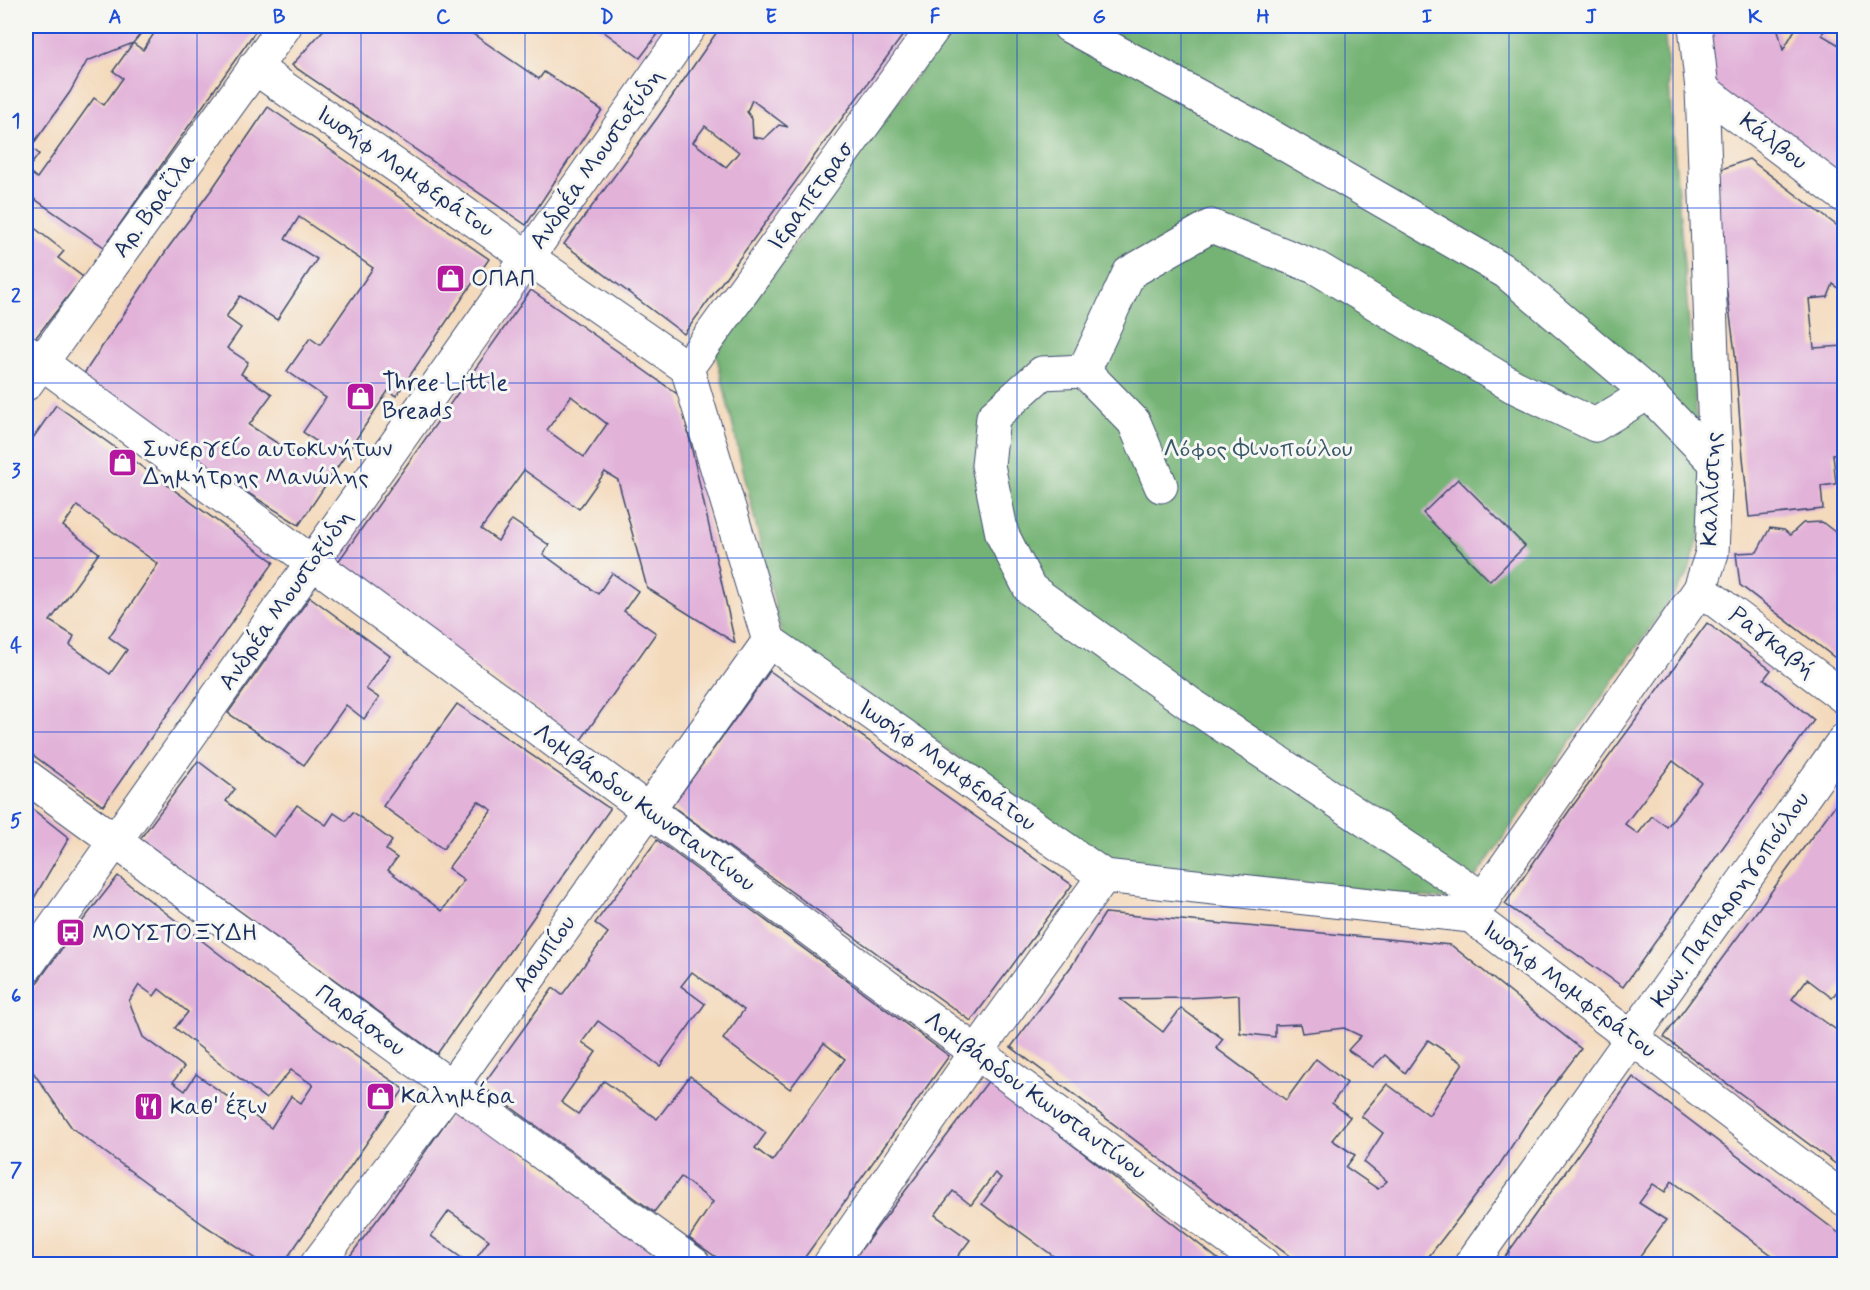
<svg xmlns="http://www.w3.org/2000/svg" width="1870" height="1290" font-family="Mynerve,sans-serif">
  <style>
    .forest { fill: #74b375; stroke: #48716a; stroke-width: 1.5 }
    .building { fill: #e2b2d9; fill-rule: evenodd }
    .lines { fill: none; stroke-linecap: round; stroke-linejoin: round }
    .street-casing { stroke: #3c496c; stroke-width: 35 }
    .secondary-casing { stroke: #3c496c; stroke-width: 35 }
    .street { stroke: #fff; stroke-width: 33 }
    .secondary { stroke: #fff; stroke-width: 33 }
    .grid { fill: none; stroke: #1d4ed8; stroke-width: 1.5; stroke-opacity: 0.55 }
    .labels { text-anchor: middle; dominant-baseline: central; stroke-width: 6; stroke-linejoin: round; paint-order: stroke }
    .street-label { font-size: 24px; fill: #1b2f5e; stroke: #f6f6f2 }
    .poi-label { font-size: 24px; fill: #1b2f5e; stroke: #f6f6f2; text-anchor: start }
    .park-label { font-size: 24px; fill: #385869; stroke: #f6f6f2 }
    .neatline { fill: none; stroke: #1d4ed8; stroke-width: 2 }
    .grid-label { font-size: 20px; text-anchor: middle; font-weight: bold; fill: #1d4ed8 }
  </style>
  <rect width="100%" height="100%" fill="#f6f6f2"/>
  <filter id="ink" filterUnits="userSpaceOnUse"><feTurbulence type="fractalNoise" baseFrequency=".0167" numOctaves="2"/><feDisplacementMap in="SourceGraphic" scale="12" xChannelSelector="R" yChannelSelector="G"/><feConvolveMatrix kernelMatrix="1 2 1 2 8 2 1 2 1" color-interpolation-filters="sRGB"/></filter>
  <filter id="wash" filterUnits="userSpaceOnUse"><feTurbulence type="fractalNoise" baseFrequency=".008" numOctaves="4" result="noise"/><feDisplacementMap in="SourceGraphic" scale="24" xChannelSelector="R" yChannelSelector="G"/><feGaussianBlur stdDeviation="1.35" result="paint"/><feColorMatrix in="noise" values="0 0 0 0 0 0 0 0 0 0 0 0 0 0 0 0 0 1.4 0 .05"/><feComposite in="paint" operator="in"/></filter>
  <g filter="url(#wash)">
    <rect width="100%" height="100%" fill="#f4dabc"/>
    <path class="forest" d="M952,26H1664L1705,517L1688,574L1459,901L1112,863L782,636L716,354Z"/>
    <g id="blocks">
      <g class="building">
        <path d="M26,26H147L133,43L143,50L159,26H259L104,247L26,193ZM133,43L113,71L123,78L104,105L94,98L37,178L27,170L39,154L31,147L70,92L87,61Z"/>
        <path d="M327,26H461L539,79L544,72L602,110L526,225L292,65Z"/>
        <path d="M596,26H664L640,58Z"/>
        <path d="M721,26H898L906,31L684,334L564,244L658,117ZM752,100L788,127L779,125L764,139L753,137L752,119L747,112ZM705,126L739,152L726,167L693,142Z"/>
        <path d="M1703,26H1777L1783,50L1797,26H1826L1822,35L1839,45L1844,38V182L1705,82Z"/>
        <path d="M268,107L489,259L396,396L388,391L299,525L218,474L81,378L168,248L212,189ZM299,217L373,268L320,345L310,338L287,371L326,398L303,432L317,442L305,461L249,425L272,394L241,374L248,362L227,348L241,328L226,317L240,296L277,320L317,259L285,239Z"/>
        <path d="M1749,159L1844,231V292L1833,284L1828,297L1809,299L1814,348L1844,346V427H1841L1843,453L1833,454L1836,484L1821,486L1823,509L1749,517L1741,437L1735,353L1711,173Z"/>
        <path d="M32,226L64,251L58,258L83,277L30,345L26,342V232L27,233Z"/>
        <path d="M531,290L680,396L735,643L647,588L618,480L605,472L579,509L524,470L481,529L498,541L512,520L549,545L543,554L598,594L612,573L638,591L624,611L656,633L581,740L335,566ZM571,396L607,424L584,457L547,430Z"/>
        <path d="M56,405L274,562L103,806L26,750V448ZM77,506L158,564L109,637L127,650L110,674L70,645L74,636L50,621L99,553L63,526Z"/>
        <path d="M1458,479L1525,546L1490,581L1423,513Z"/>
        <path d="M1822,522L1844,539L1843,664L1740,585L1736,553L1757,552L1770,528L1784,530L1790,535L1803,523Z"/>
        <path d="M310,597L390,656L366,689L379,698L364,719L346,705L304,765L228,713Z"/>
        <path d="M1707,623L1771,670L1764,679L1814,720L1623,987L1505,904L1569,811ZM1673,761L1701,782L1667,827L1652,816L1638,834L1625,824Z"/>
        <path d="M770,671L1072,885L971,1021L672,806Z"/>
        <path d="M457,704L610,809L437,1054L140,839L198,761L235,789L226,801L274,837L297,805L326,825L334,813L346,821L353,812L392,841L386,850L397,858L388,870L442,911L464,880L448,868L492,810L478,801L443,849L383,806Z"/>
        <path d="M1844,793V982L1832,998L1807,979L1792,999L1841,1033L1844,1028V1170L1664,1037Z"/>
        <path d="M26,804L69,838L26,912Z"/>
        <path d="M657,840L949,1056L800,1264H726L689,1238L713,1202L681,1177L654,1212L482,1086L553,988L562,995L608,933L595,923ZM692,972L744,1010L723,1039L790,1089L824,1043L845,1059L772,1161L755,1148L766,1133L690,1076L657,1119L604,1081L578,1114L561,1102L596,1052L582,1042L598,1021L660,1066L705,1004L681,986Z"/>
        <path d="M118,876L318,1030L404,1089L283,1264H263L204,1225L72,1128L26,1062V998L73,933ZM139,985L154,996L159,989L188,1012L175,1028L266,1099L291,1070L313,1085L301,1103L291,1096L271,1128L196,1074L185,1091L173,1082L184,1067L143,1037L129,1001Z"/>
        <path d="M1105,913L1451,945L1581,1049L1535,1110L1498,1167L1423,1264H1300L1011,1047L1073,964ZM1239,995L1240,1033L1275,1037V1025L1300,1024L1302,1033L1344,1028L1361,1036L1348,1050L1373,1067L1385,1055L1405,1073L1428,1040L1463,1063L1429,1115L1387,1084L1361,1116L1383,1133L1364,1162L1387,1181L1378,1189L1346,1167L1355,1155L1332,1140L1350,1117L1332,1103L1347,1083L1316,1059L1286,1100L1216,1048L1223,1039L1181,1008L1163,1032L1120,999L1188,998Z"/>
        <path d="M1633,1077L1844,1237V1264H1784L1672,1181L1665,1192L1653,1184L1639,1203L1666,1220L1634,1264H1500Z"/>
        <path d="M989,1080L1096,1163L1224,1264H1062L1063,1263L982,1204L1001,1178L995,1173L971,1205L953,1191L935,1215L970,1240L952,1264H850Z"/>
        <path d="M457,1106L669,1264H487L477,1257L489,1240L449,1211L431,1236L470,1264H344L389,1204Z"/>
        <path d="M1753,1257L1763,1264H1747Z"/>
      </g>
    </g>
  </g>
  <g filter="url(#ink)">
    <use href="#blocks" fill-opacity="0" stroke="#3c496c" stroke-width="1.5"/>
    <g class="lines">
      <defs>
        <g id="street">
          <path d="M1069,26L1253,126L1506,272L1648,393L1716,463"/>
          <path d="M254,67L687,368L769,641L1104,876L1471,916L1844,1199"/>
          <path d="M1702,89L1844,196"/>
          <path d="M26,351L1263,1264"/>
          <path d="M687,368L935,26"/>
          <path d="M1084,371L1129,273L1211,226L1317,268L1513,386L1595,425L1648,393"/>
          <path d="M1161,486L1134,422L1084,371L1042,373L993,417L988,465L1002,534L1030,589L1189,703L1484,899"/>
          <path d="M1700,589L1844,697"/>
          <path d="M26,776L694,1264"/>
          <path d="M1471,916L1700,589L1712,553L1716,463L1702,89L1695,26"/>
          <path d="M317,1264L451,1087L769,641"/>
          <path d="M830,1264L976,1053L1104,876"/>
          <path d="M1471,1264L1844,740"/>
        </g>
        <g id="secondary">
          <path d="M26,384L285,26"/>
          <path d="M26,967L528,257L690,26"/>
        </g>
      </defs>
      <use href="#street" class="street-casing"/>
      <use href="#secondary" class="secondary-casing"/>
      <use href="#street" class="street"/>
      <use href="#secondary" class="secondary"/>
    </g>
  </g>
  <path class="grid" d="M197,26V1264M361,26V1264M525,26V1264M689,26V1264M853,26V1264M1017,26V1264M1181,26V1264M1345,26V1264M1509,26V1264M1673,26V1264M26,208H1844M26,383H1844M26,558H1844M26,732H1844M26,907H1844M26,1082H1844"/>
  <defs>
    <symbol id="shop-square" viewBox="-11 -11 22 22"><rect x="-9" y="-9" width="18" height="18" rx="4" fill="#b5179e" stroke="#f6f6f2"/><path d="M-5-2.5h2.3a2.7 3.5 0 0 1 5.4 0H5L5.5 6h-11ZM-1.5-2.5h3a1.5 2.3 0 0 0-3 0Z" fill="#fff"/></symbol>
    <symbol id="bus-square" viewBox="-11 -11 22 22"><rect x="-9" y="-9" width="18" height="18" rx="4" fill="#b5179e" stroke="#f6f6f2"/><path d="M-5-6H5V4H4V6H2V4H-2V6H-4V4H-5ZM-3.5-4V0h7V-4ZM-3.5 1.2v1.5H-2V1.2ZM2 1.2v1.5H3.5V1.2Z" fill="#fff"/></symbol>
    <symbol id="restaurant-square" viewBox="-11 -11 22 22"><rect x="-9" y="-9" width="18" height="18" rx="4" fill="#b5179e" stroke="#f6f6f2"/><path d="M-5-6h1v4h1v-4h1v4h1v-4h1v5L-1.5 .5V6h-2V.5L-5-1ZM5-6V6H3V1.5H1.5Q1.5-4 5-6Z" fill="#fff"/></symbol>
  </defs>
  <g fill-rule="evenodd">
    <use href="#shop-square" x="434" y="262" width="33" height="33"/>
    <use href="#shop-square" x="344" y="380" width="33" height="33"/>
    <use href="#shop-square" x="106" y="446" width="33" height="33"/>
    <use href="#bus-square" x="54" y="916" width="33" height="33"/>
    <use href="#shop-square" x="364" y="1080" width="33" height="33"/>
    <use href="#restaurant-square" x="132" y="1090" width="33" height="33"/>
  </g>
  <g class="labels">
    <g class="street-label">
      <text transform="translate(1773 142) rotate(37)">Κάλβου</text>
      <text transform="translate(597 159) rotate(-55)">Ανδρέα Μουστοξύδη</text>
      <text transform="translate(405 172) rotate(35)">Ιωσήφ Μομφεράτου</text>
      <text transform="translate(811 197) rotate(-54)">Ιεραπετρασ</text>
      <text transform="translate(155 205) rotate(-54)">Αρ. Βραΐλα</text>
      <text transform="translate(1712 489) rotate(-88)">Καλλίστης</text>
      <text transform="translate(286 600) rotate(-55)">Ανδρέα Μουστοξύδη</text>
      <text transform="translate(1772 643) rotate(37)">Ραγκαβή</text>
      <text transform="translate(947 766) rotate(35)">Ιωσήφ Μομφεράτου</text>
      <text transform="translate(644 808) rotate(36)">Λομβάρδου Κωνσταντίνου</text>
      <text transform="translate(1731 900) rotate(-55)">Κων. Παπαρρηγοπούλου</text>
      <text transform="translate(545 954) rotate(-54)">Ασωπίου</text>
      <text transform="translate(1569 990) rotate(37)">Ιωσήφ Μομφεράτου</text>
      <text transform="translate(360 1021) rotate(36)">Παράσχου</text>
      <text transform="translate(1035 1096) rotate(36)">Λομβάρδου Κωνσταντίνου</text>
    </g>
    <g class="poi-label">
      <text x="471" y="279">ΟΠΑΠ</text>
      <text x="382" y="383">Three Little<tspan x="382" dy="28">Breads</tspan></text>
      <text x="143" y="449">Συνεργείο αυτοκινήτων<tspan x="143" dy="28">Δημήτρης Μανώλης</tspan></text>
      <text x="92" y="933">ΜΟΥΣΤΟΞΥΔΗ</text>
      <text x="401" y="1096">Καλημέρα</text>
      <text x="170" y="1107">Καθ' έξιν</text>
    </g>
    <g class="park-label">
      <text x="1258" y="449">Λόφος Φινοπούλου</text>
    </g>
  </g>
  <rect width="1870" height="1290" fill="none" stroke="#f6f6f2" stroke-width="66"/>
  <rect x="33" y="33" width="1804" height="1224" class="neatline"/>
  <g class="grid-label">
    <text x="115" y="23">A</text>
    <text x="279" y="23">B</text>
    <text x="443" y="23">C</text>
    <text x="607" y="23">D</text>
    <text x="771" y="23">E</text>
    <text x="935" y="23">F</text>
    <text x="1099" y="23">G</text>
    <text x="1263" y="23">H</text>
    <text x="1427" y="23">I</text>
    <text x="1591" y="23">J</text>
    <text x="1755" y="23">K</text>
    <text x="16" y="127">1</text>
    <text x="16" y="302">2</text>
    <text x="16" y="477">3</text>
    <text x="16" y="652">4</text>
    <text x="16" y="827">5</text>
    <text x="16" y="1002">6</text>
    <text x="16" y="1176">7</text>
  </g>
</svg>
